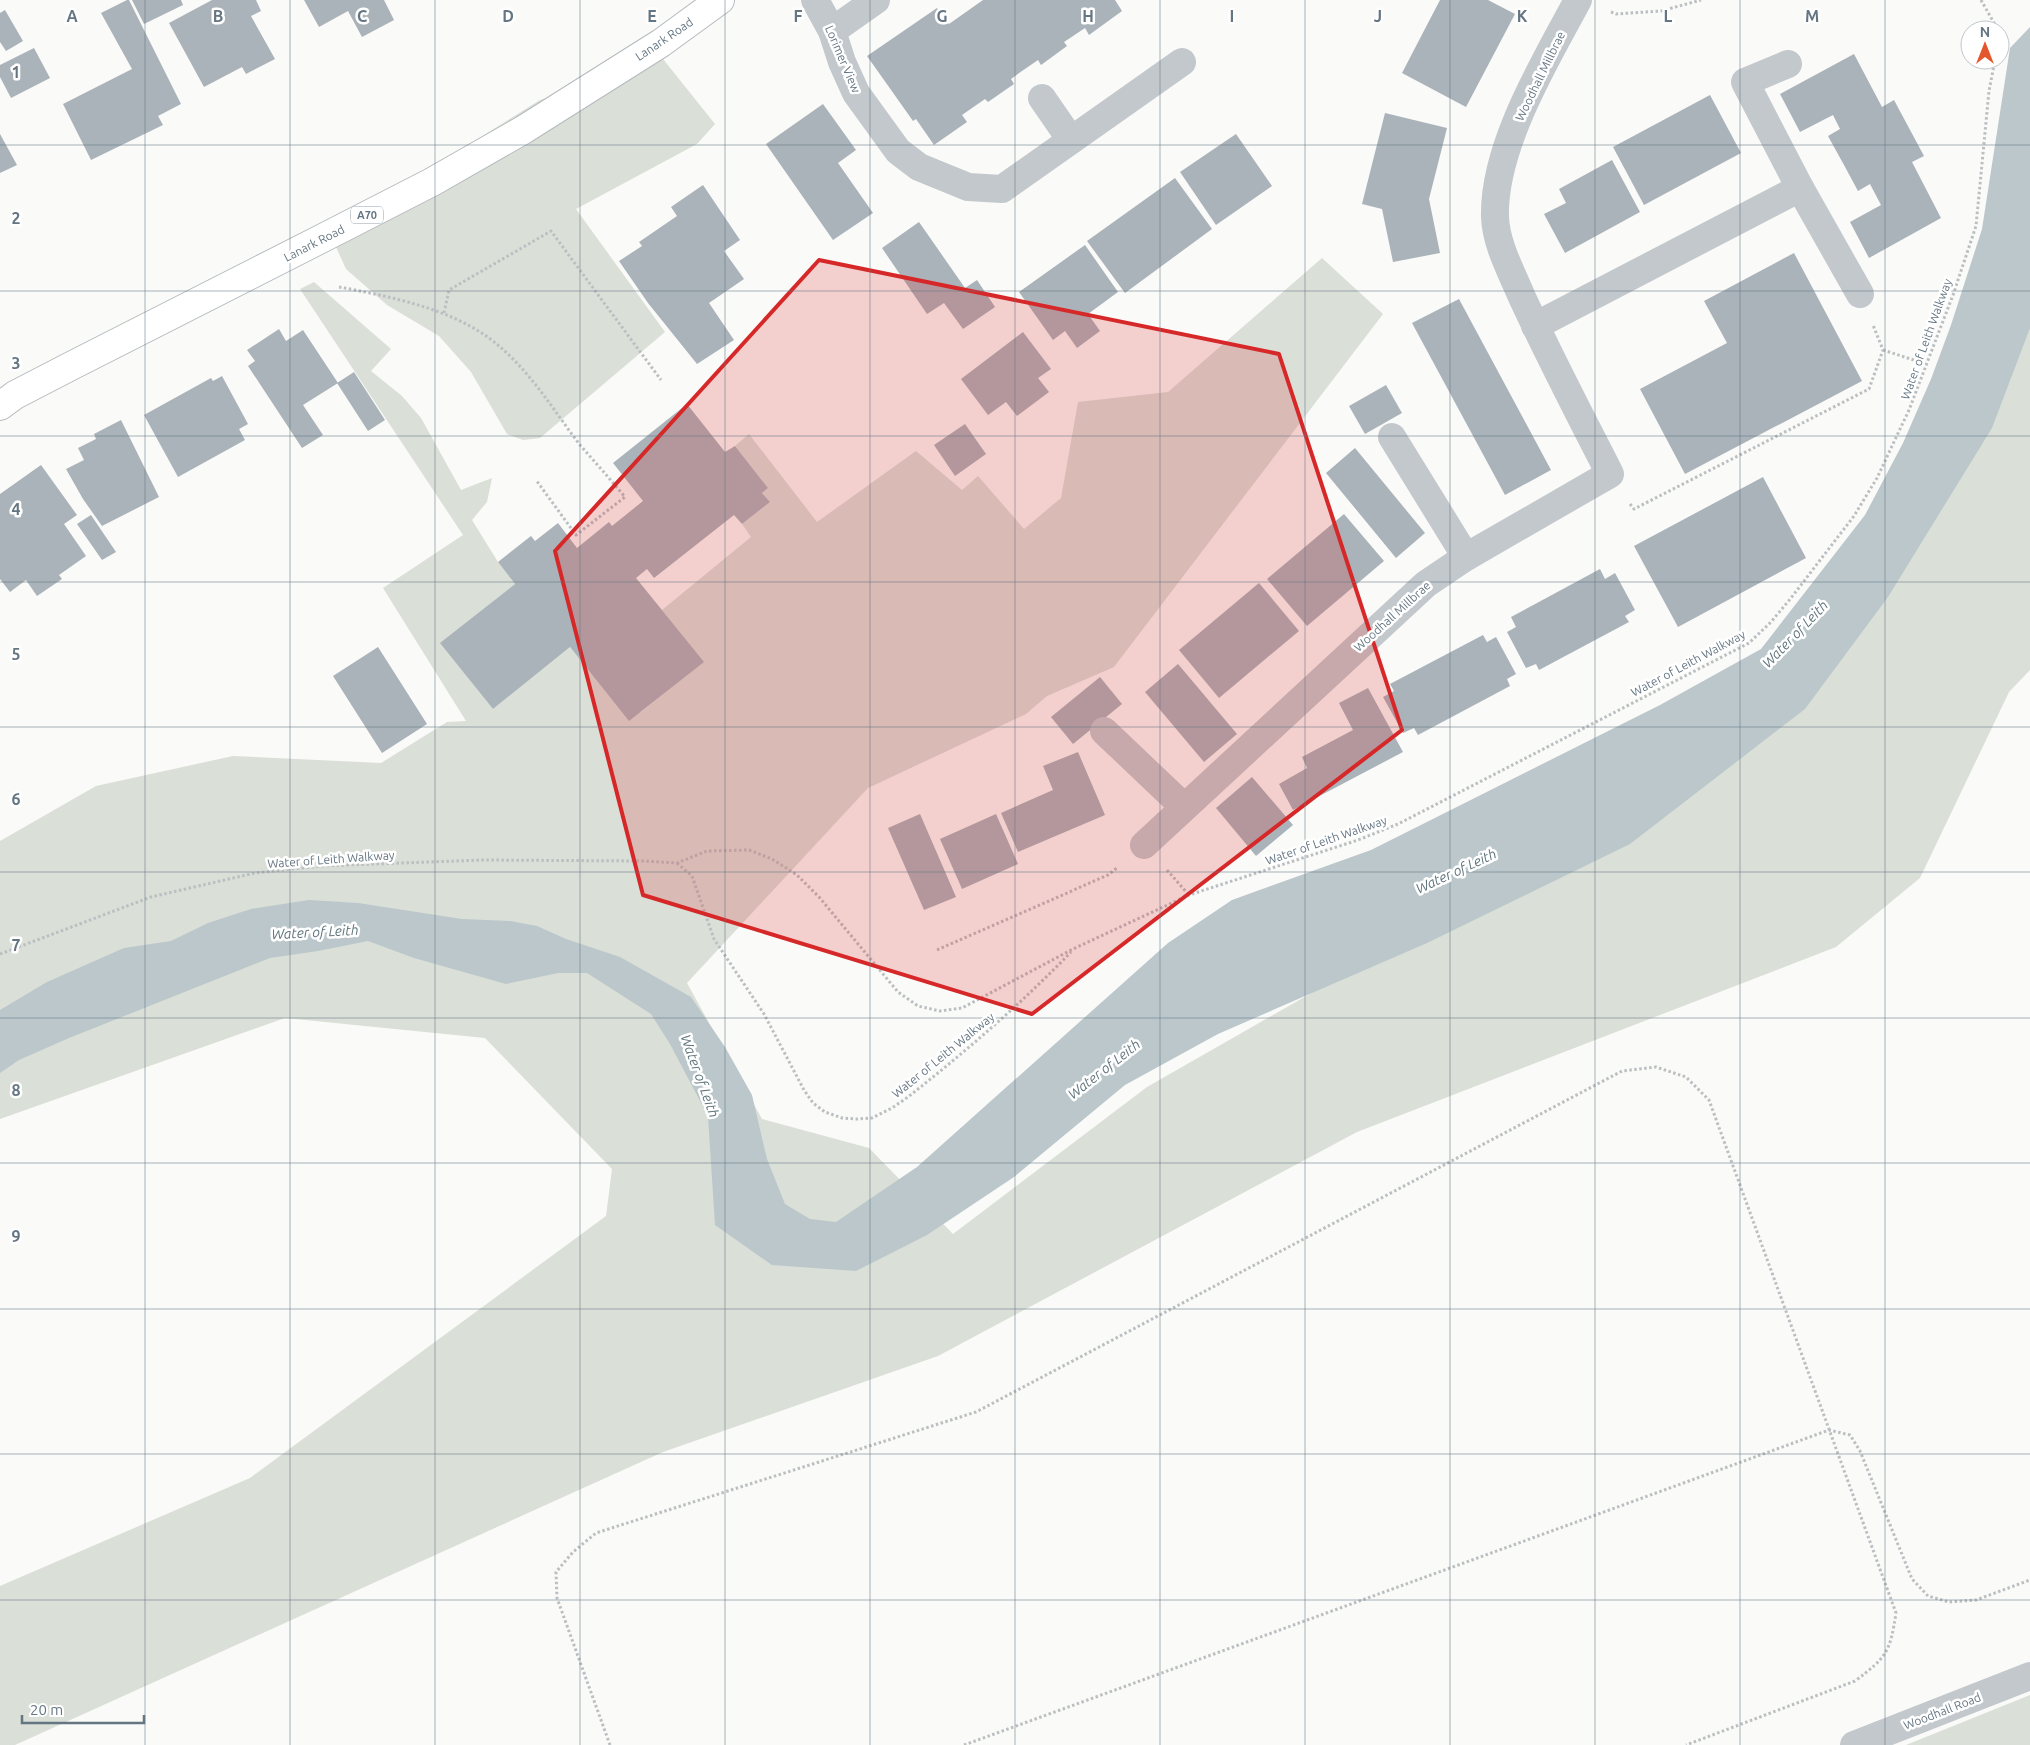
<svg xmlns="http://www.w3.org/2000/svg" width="2030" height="1745" font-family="Ubuntu,sans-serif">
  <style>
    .green { fill: #dadfd7 }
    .water { fill: #bbc7cb }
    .building { fill: #aab3b9 }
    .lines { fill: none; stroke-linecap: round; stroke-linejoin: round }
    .major-casing { stroke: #b5babe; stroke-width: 30 }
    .path { stroke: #bbbfc2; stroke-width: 3; stroke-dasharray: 2.5 2.5; stroke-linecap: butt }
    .minor { stroke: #c3c8cc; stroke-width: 28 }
    .major { stroke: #fff; stroke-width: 28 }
    .marked { fill: #d62828; fill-opacity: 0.2; stroke: #d62828; stroke-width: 4; stroke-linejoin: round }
    .grid { fill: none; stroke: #657683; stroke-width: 1; stroke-opacity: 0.55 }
    .labels { text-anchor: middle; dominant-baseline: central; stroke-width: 5; stroke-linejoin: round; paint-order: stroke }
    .shield { fill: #fff; stroke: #939fa8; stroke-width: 1 }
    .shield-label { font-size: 11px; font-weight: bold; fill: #657683 }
    .street-label { font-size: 12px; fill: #657683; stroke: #fff }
    .water-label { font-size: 14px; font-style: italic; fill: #60757c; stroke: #fff }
    .grid-label { font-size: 16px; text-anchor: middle; font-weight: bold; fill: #657683; stroke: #fff; stroke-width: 5; stroke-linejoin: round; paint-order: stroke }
  </style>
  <rect width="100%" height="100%" fill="#fafaf8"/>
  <g class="green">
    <path d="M663,59L715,124L697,144L576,209L665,332L540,438L523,440L507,434L471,372L439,336L387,305L346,269L331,236L339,226L540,100Z"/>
    <path d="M1322,258L1383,314L1114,667L1047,696L1026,714L868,788L687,983L762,1119L869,1148L953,1234L1147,1087L1497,887L1804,683L2030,324V670L2009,692L1920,878L1836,947L1357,1132L938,1356L663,1452L15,1745H0V1586L250,1478L606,1216L612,1169L485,1038L285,1018L0,1119V841L96,786L233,756L381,763L447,722L466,721L383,588L463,535L300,289L314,282L391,349L371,371L402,396L421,418L461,490L492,478L487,502L472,520L498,562L515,584L441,643L493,709L570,647L623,713L641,712L703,662L662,610L751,537L742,524L770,502L762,493L768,488L735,446L749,434L817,522L916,451L962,490L978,476L1024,529L1061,498L1078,402L1168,392Z"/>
    <path d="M2030,1695V1745H1906Z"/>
  </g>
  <path class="water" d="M2030,27V328L1992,428L1888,597L1805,709L1630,844L1427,943L1218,1034L1125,1085L1014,1177L927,1235L856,1271L772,1265L715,1225L708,1116L670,1044L651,1014L587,973H558L506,984L414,958L368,941L318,951L270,958L69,1038L19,1060L0,1073V1010L47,982L124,948L171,941L208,923L251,909L309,900L358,903L462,919L510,921L537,926L566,939L620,957L691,997L725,1047L752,1095L767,1159L785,1204L810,1219L836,1222L917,1167L1168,943L1232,900L1371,850L1660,705L1761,649L1865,515L1903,443L1931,379L1951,325L1982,229L2010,48Z"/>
  <g class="building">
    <path d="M127,0H129L181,104L158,116L163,125L91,160L63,104L132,69L101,13Z"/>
    <path d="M132,0H181L183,5L144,24Z"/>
    <path d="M212,0H256L261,11L251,16L275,59L246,74L242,67L204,87L169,23Z"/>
    <path d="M304,0H384L394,20L362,37L348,11L319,27Z"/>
    <path d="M983,0H1115L1122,11L1089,35L1085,28L1064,42L1067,46L1041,65L1038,60L1022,71L1011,79L1014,84L988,102L985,99L962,115L967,122L934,145L916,119L913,121L867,56L937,8L949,24Z"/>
    <path d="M1440,0H1488L1515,14L1466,107L1402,73Z"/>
    <path d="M5,10L23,41L6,51L0,42V13Z"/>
    <path d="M34,48L50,78L11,98L0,77V65Z"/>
    <path d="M1854,54L1882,107L1894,100L1924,156L1912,162L1941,218L1869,258L1850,222L1881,205L1870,184L1858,191L1844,165L1828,136L1840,129L1833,115L1800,132L1780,94Z"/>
    <path d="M1710,95L1741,153L1644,205L1613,147Z"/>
    <path d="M823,104L856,150L838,163L873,213L833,240L766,144Z"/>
    <path d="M1385,113L1447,128L1429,199L1440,253L1393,262L1382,209L1362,204Z"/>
    <path d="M0,134L17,165L0,173Z"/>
    <path d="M1236,134L1272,186L1216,225L1180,172Z"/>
    <path d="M1612,160L1640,212L1565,253L1544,214L1566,203L1559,189Z"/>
    <path d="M1175,178L1212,229L1125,293L1087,241Z"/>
    <path d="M703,185L740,240L724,251L744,279L709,303L734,340L697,364L648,303L619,261L642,246L639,242L677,216L671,207Z"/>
    <path d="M919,222L965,288L977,280L995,307L963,329L944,303L927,314L882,248Z"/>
    <path d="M1085,245L1118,292L1088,314L1100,331L1077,348L1065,331L1053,340L1019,292Z"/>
    <path d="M1794,253L1862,381L1685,474L1640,389L1727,343L1704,301Z"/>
    <path d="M1459,299L1551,470L1505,495L1412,323Z"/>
    <path d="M279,329L286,341L303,330L338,383L303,405L323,435L302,448L248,366L255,361L247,350Z"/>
    <path d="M1023,332L1051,369L1038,378L1049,392L1017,416L1006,402L988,415L961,379Z"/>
    <path d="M354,372L385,420L368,431L337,383Z"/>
    <path d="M222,376L248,424L239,429L245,440L178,477L144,415L211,378L213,381Z"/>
    <path d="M1386,385L1402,413L1365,434L1349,406Z"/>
    <path d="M687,404L725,452L735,446L768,488L762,493L770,502L742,524L734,515L654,578L647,569L636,578L704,662L629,721L570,647L493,709L440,643L515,584L498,562L531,536L535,541L558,523L577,548L609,522L612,526L643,501L613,463Z"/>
    <path d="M121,420L159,497L102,526L83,499L66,469L84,460L78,448L96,439L94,434Z"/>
    <path d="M965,424L986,454L955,476L934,445Z"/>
    <path d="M1355,448L1425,533L1396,558L1326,473Z"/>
    <path d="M41,465L77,515L64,524L86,556L59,575L62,579L37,596L26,580L10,592L0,579V494Z"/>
    <path d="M1763,477L1806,558L1678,627L1634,546Z"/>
    <path d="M1344,514L1384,561L1307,626L1267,579Z"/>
    <path d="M91,515L116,552L102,560L77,524Z"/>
    <path d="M1600,569L1605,579L1615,573L1635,610L1625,616L1629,622L1539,670L1536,664L1526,668L1507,632L1516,627L1511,617Z"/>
    <path d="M1259,583L1299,631L1219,698L1179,650Z"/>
    <path d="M1483,635L1487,642L1496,637L1516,674L1507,679L1510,686L1418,735L1414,728L1403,733L1383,697L1394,691L1390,684Z"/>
    <path d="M378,647L427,724L382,753L333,676Z"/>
    <path d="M1178,664L1237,734L1204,762L1145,692Z"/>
    <path d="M1100,677L1122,704L1073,744L1051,717Z"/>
    <path d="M1368,688L1403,752L1293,810L1279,784L1307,768L1302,757L1353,730L1339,703Z"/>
    <path d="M1078,752L1105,815L1018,852L1001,813L1053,790L1043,766Z"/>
    <path d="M1252,777L1293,825L1256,856L1216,808Z"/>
    <path d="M920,814L956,897L924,910L888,828Z"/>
    <path d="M996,814L1018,864L962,889L940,839Z"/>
  </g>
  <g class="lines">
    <defs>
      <path id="major" d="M0,406L15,395L71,366L315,242L432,182L523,130L661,43L720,0"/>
    </defs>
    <use href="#major" class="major-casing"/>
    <g class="path">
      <path d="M1981,0L1998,30"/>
      <path d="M1611,12L1616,14L1661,11L1701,0"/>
      <path d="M339,287C388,296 448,308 489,338C528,367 551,407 580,445C595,462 610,479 625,497L576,535L536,480"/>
      <path d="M444,313L449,290L551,231L661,380"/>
      <path d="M1883,350L1926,364"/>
      <path d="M1630,504L1634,509L1869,389L1883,350L1873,325"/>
      <path d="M677,863L692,876L714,939L764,1014L804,1090L813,1103L825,1112L842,1118L857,1119L872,1118L892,1108L908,1097C965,1052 1021,1004 1071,952"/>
      <path d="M1167,870L1189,895"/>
      <path d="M937,950L1108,875L1118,867"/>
      <path d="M0,954L151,897L255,873L321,866L482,860L644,861L677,863L707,851L749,850L772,859L797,875L819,897L898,992L918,1006L940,1011L962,1008L1073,949L1189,895L1358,840L1398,824L1749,643L1771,622L1791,598L1854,516L1877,478L1909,410L1953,295L1976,226L1989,91L1995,60"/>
      <path d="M610,1745L557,1598L556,1572L573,1552L596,1533L976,1412L1622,1071L1656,1067L1686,1077L1709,1100L1896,1613C1890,1652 1887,1657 1855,1681L1686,1745"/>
      <path d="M964,1745L1829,1430L1850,1435L1860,1451L1912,1579L1928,1596L1949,1602L1976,1600L2030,1580"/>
    </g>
    <g class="minor">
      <path d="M815,0L832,31L842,62L856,93L898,151L919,167L968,187L1002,189L1182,62"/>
      <path d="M832,31L876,0"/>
      <path d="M1042,98L1071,140"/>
      <path d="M1800,188L1860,294"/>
      <path d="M1535,326L1800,188L1745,82L1788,64"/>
      <path d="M1392,437L1466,557"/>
      <path d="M1104,731L1184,807"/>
      <path d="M1144,845L1426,584L1466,557L1610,474C1580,415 1549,356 1521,295C1511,271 1496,244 1495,217C1493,146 1546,60 1578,0"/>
      <path d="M1854,1745L2030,1676"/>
    </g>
    <use href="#major" class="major"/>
  </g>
  <path class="marked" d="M819,260L1279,354L1402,730L1032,1014L643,895L555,551Z"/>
  <path class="grid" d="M145,0V1745M290,0V1745M435,0V1745M580,0V1745M725,0V1745M870,0V1745M1015,0V1745M1160,0V1745M1305,0V1745M1450,0V1745M1595,0V1745M1740,0V1745M1885,0V1745M0,145H2030M0,291H2030M0,436H2030M0,582H2030M0,727H2030M0,872H2030M0,1018H2030M0,1163H2030M0,1309H2030M0,1454H2030M0,1600H2030"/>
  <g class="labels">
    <rect class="shield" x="351" y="206.5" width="32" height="17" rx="4"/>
    <g class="shield-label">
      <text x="367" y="215">A70</text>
    </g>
    <g class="street-label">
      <text transform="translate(664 39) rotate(-34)">Lanark Road</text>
      <text transform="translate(843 59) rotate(67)">Lorimer View</text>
      <text transform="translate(1540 76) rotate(-64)">Woodhall Millbrae</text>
      <text transform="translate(314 243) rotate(-27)">Lanark Road</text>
      <text transform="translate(1926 339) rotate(-70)">Water of Leith Walkway</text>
      <text transform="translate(1392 616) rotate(-42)">Woodhall Millbrae</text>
      <text transform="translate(1688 663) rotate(-28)">Water of Leith Walkway</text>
      <text transform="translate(1326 840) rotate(-19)">Water of Leith Walkway</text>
      <text transform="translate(331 859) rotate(-4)">Water of Leith Walkway</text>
      <text transform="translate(943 1055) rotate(-39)">Water of Leith Walkway</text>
      <text transform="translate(1942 1711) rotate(-21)">Woodhall Road</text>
    </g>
    <g class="water-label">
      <text transform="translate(1795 634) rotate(-46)">Water of Leith</text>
      <text transform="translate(1456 871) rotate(-25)">Water of Leith</text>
      <text transform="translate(315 932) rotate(-3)">Water of Leith</text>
      <text transform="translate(1104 1069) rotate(-38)">Water of Leith</text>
      <text transform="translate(700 1076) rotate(70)">Water of Leith</text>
    </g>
  </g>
  <g class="grid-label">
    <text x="72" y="22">A</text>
    <text x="218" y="22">B</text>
    <text x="362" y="22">C</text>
    <text x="508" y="22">D</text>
    <text x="652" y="22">E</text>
    <text x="798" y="22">F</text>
    <text x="942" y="22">G</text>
    <text x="1088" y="22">H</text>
    <text x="1232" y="22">I</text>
    <text x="1378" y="22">J</text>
    <text x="1522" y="22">K</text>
    <text x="1668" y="22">L</text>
    <text x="1812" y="22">M</text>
    <text x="16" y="78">1</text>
    <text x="16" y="224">2</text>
    <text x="16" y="369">3</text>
    <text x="16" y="515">4</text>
    <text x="16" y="660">5</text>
    <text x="16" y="805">6</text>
    <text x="16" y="951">7</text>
    <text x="16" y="1096">8</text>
    <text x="16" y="1242">9</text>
  </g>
  <g transform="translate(1985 45)"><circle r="24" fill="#ffffff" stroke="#c1c8cd"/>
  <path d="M0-4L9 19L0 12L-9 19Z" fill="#e4572e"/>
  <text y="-8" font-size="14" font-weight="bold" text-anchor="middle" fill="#657683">N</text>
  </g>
  <path d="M22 1715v8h122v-8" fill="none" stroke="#657683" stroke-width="2.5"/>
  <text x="30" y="1715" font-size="15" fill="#657683" stroke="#ffffff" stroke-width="4" paint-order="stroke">20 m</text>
</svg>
